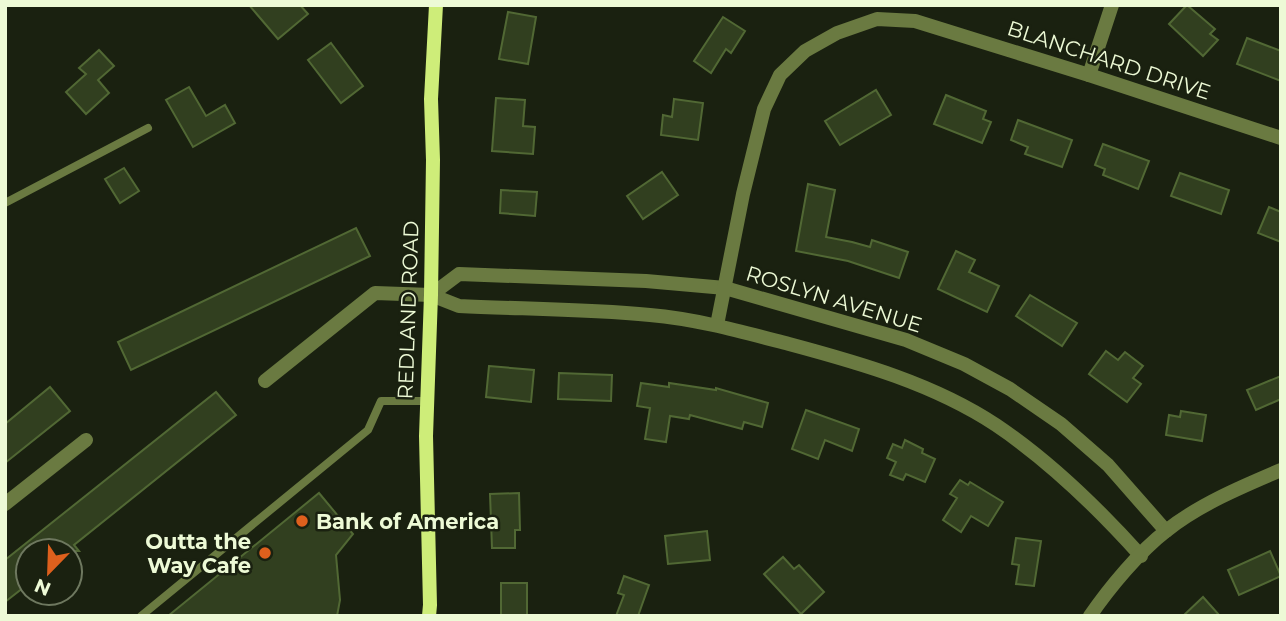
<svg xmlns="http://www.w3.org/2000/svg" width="1286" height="621" font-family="Montserrat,sans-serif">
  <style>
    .building { fill: #313f1f; stroke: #516834; stroke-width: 2 }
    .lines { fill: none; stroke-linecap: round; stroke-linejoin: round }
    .lane { stroke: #6a7a41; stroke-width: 8 }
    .street { stroke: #6a7a41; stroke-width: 14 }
    .secondary { stroke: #ceed79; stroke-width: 14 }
    .poi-dot { fill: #de601d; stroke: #1a2110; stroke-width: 2.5 }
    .labels { text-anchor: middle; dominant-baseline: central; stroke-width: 5; stroke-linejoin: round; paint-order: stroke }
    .street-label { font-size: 21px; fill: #edfad6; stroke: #1a2110 }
    .poi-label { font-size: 21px; font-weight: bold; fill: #edfad6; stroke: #1a2110; text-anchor: start }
  </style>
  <rect width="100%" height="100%" fill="#1a2110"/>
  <g class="building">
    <path d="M249,5H300L308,14L278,39Z"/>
    <path d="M1187,5L1215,29L1210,34L1218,40L1203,56L1169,24Z"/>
    <path d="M508,12L536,17L528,64L499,59Z"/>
    <path d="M723,17L745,31L731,53L726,49L711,73L694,61Z"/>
    <path d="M1247,38L1281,51V81L1237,64Z"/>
    <path d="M331,43L363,86L341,103L308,60Z"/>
    <path d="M99,50L114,66L98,80L109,93L86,114L66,92L86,74L79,68Z"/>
    <path d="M189,87L206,116L225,105L235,123L193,147L166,100Z"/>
    <path d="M876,90L891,115L840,145L825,121Z"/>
    <path d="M946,95L986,111L983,119L991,122L982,143L934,124Z"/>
    <path d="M496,98L525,100L523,126L535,127L533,154L492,151Z"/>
    <path d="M674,99L703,103L698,140L661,135L663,115L672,117Z"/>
    <path d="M1018,120L1072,140L1062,167L1025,154L1028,147L1011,140Z"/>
    <path d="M1103,144L1149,161L1138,189L1103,175L1105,169L1095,165Z"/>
    <path d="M124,168L139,191L120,203L105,179Z"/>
    <path d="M662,172L678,195L643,219L627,196Z"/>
    <path d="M1180,173L1229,190L1221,214L1171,196Z"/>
    <path d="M808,184L835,190L826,237L852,242L870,247L872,240L908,252L899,278L848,261L796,251Z"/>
    <path d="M501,190L537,192L535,216L500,213Z"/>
    <path d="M1269,207L1281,212V242L1258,233Z"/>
    <path d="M356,228L370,256L131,370L118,342Z"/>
    <path d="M956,251L975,260L969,272L999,286L987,312L938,289Z"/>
    <path d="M1030,295L1077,323L1062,346L1016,316Z"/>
    <path d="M1106,351L1118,360L1125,352L1143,366L1133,378L1141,384L1127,402L1089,374Z"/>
    <path d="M489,366L534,370L531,402L486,397Z"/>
    <path d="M559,373L612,375L611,401L558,399Z"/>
    <path d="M1281,376V399L1256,410L1247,390Z"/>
    <path d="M641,383L669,387V383L716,390V388L768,403L762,427L744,422L742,429L690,415L689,419L670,416L666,442L645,439L650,408L637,406Z"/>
    <path d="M50,387L70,411L5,463V424Z"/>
    <path d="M216,392L236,415L74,545L79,551H28V584L5,602V560Z"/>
    <path d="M806,410L859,429L852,451L825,440L818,459L792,449Z"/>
    <path d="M1181,411L1206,415L1202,441L1166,435L1169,415L1180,417Z"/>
    <path d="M905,440L923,449L922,453L935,459L925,482L906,474L903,480L890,475L896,462L887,458L893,444L902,448Z"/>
    <path d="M960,480L968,485L970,482L1003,502L988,526L971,516L961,532L943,520L957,498L950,494Z"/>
    <path d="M319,493L353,534L336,555L340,600L337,616H168Z"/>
    <path d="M519,493L520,530H515V548H492L490,494Z"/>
    <path d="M707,531L710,560L668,564L665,536Z"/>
    <path d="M1016,538L1041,541L1034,586L1016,584L1019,565L1012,564Z"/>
    <path d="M1270,551L1281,576L1239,595L1228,570Z"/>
    <path d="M783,557L794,569L799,565L824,592L801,614L764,574Z"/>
    <path d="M624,576L649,585L638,616H616L624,595L618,593Z"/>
    <rect x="501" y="583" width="26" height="33"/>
    <path d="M1203,597L1220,616H1183Z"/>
  </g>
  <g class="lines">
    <g class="lane">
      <path d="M5,203L148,128"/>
      <path d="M141,616L368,430L381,401H427"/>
    </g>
    <g class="street">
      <path d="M1089,75L1112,5"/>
      <path d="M431,295L459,274L646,281L725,288L906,340L964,364L1010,389L1061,424L1108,465L1166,531"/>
      <path d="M717,325L743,194L764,109L780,75L805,51L837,33L877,19L915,21L1089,75L1281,138"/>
      <path d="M265,381L375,293L431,295L459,306C522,309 586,309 650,315C697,319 743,332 789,344C860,363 934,384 996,425C1051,462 1097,507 1141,556"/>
      <path d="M5,504L86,440"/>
      <path d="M1090,616C1109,588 1140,551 1166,531C1198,505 1243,486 1281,470"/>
    </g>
    <path class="secondary" d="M429,616L430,605L426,436L431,295L433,160L431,99L436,5"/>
  </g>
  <g class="poi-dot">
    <circle cx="302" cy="521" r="7"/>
    <circle cx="265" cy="553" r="7"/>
  </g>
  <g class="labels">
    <g class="street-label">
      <text transform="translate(1109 60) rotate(18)">BLANCHARD DRIVE</text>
      <text transform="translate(834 299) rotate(17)">ROSLYN AVENUE</text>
      <text transform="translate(408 310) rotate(-88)">REDLAND ROAD</text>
    </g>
    <g class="poi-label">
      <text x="316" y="521">Bank of America</text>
      <text x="251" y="541" text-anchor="end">Outta the<tspan x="251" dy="24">Way Cafe</tspan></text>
    </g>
  </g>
  <rect width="1286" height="621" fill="none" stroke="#edfad6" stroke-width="14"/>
  <g transform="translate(49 572) rotate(203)"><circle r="33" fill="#1a2110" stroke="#6e785f" stroke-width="2"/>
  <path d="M0-5L12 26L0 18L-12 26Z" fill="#de601d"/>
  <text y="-10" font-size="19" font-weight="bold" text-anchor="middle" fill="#edfad6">N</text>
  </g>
</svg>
